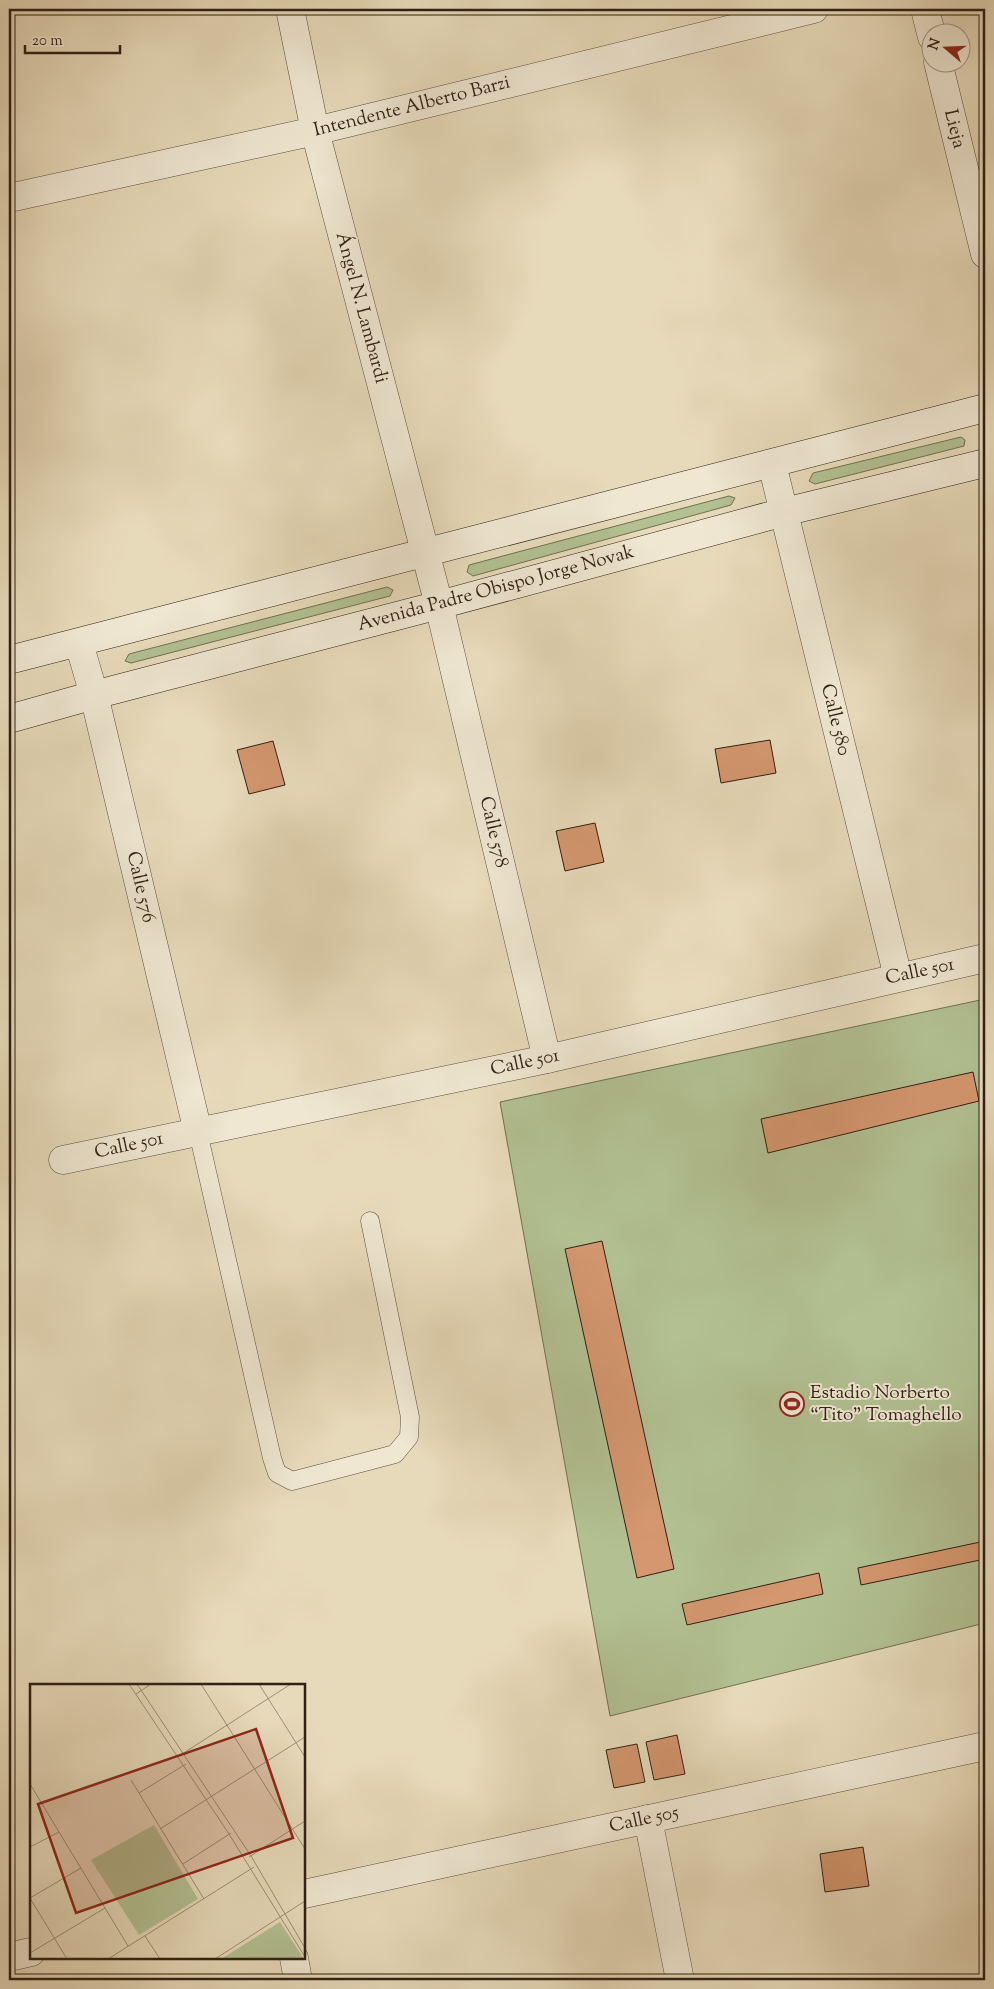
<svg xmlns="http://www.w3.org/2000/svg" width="994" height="1989" font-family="'Sorts Mill Goudy',serif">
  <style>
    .green { fill: #b2c092; stroke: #707054 }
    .building { fill: #d4976f; stroke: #2f1f15 }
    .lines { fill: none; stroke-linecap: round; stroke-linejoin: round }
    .lane-casing { stroke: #5d4e3e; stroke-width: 19 }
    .street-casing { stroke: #5d4e3e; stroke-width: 29 }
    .secondary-casing { stroke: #2f1f15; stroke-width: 29 }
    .lane { stroke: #efe7d2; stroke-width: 18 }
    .street { stroke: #efe7d2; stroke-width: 28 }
    .secondary { stroke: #efe7d2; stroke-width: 28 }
    .labels { text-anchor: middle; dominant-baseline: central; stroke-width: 4; stroke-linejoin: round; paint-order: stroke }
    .street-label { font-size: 19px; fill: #2f1f15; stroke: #efe7d2 }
    .poi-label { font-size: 19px; fill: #2f1f15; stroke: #efe7d2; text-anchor: start }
    .inset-road { fill: none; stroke: #9d8f78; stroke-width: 1 }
    .view { fill: #8f2418; fill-opacity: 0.15; stroke: #8f2418; stroke-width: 2.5 }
    .inset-edge { fill: none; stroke: #2f1f15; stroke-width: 2.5 }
  </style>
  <rect width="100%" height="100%" fill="#e7daba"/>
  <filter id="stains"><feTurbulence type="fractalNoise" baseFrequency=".004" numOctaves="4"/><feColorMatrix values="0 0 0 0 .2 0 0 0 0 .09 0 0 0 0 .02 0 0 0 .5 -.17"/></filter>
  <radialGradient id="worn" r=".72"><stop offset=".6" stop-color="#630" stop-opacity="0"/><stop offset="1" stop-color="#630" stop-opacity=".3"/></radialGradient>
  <g class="green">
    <path d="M961,437L965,440L964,446L815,484L809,481L813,473Z"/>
    <path d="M729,496L735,498L731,505L473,576L467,572L469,565Z"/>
    <path d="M387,587L393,590L390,596L131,663L125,661L129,654Z"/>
    <path d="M985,999V1623L610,1716L500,1102Z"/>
  </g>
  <g class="building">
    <path d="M770,740L776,773L721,783L715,749Z"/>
    <path d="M273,741L285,785L249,794L237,750Z"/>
    <path d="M595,823L604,862L565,871L556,831Z"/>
    <path d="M973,1072L979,1101L768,1153L761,1119Z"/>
    <path d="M602,1241L674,1569L637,1578L565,1249Z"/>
    <path d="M985,1541V1559L861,1585L858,1568Z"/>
    <path d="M819,1573L823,1594L687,1625L682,1604Z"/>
    <path d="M677,1735L685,1774L654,1780L646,1742Z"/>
    <path d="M637,1744L645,1782L614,1788L606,1750Z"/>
    <path d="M863,1847L869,1886L825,1892L820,1854Z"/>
  </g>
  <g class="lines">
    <defs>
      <path id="lane" d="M198,1132L272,1458L277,1473L292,1481L395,1454L409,1437L410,1417L370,1221"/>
      <g id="street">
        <path d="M290,9L315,131L439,605L547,1059"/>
        <path d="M925,9L932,37"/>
        <path d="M938,62L985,254"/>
        <path d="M9,198L315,131L814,9"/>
        <path d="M772,464L898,977"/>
        <path d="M79,643L94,695L198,1132"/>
        <path d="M63,1160L547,1059L985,958"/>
        <path d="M648,1819L680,1980"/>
        <path d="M304,1894L985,1746"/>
        <path d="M9,1957L31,1952"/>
        <path d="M294,1958L298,1980"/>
      </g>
      <g id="secondary">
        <path d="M9,660L985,408"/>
        <path d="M9,719L94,695L439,605L784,512L985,463"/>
      </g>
    </defs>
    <use href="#lane" class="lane-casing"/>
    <use href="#street" class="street-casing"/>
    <use href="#secondary" class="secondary-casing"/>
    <use href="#lane" class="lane"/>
    <use href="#street" class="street"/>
    <use href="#secondary" class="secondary"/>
  </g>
  <defs>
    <symbol id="stadium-ring" viewBox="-11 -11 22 22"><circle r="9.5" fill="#efe7d2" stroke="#8f2418" stroke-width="1.5"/><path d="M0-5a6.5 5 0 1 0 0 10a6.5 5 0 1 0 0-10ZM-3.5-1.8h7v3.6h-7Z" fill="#8f2418"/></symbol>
  </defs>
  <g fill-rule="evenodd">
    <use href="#stadium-ring" x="778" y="1390" width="28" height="28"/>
  </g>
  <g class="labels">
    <g class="street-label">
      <text transform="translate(412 107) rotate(-14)">Intendente Alberto Barzi</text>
      <text transform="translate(954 129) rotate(76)">Lieja</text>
      <text transform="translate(361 308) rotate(75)">Ángel N. Lambardi</text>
      <text transform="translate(496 589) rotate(-15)">Avenida Padre Obispo Jorge Novak</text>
      <text transform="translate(835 720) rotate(76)">Calle 580</text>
      <text transform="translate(493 832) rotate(77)">Calle 578</text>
      <text transform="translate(140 887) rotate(77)">Calle 576</text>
      <text transform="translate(920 972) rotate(-12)">Calle 501</text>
      <text transform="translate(525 1063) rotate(-12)">Calle 501</text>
      <text transform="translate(129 1146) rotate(-12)">Calle 501</text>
      <text transform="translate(644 1820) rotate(-12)">Calle 505</text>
    </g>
    <g class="poi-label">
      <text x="810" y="1393">Estadio Norberto<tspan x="810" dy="22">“Tito” Tomaghello</tspan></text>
    </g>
  </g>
  <g transform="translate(30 1684)">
    <rect width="275" height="275" fill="#e7daba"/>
    <path d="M124,141L168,215L109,251L61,176ZM250,238L274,275H191Z" fill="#b2c092"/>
    <path class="inset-road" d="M99,0L199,150L275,273M107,0L221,172L275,264M171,0L275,165M229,0L275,73M106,10L121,0M152,70L261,0M101,96L174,215M0,100L98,262M109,109L156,80M130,145L275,53M0,163L29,148M219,173L275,137M153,180L201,149M0,214L37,275M0,214L51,184M115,252L130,275M0,269L75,224M78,275L224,183M185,275L275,217"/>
    <path class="view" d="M226,45L263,154L46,229L8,120Z"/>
    <rect width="275" height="275" class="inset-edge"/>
  </g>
  <rect width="994" height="1989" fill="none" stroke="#e7daba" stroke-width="30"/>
  <rect x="10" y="10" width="974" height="1969" fill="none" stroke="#2f1f15" stroke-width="2.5"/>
  <rect x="15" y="15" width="964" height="1959" fill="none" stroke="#2f1f15"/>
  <g transform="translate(946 48) rotate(289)"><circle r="24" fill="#efe7d2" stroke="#a29786"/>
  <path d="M0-4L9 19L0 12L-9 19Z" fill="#8f2418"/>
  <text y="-8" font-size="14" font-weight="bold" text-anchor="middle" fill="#2f1f15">N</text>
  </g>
  <path d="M25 45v8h95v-8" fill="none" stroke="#2f1f15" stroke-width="2.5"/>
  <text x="32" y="45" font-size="15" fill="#2f1f15" stroke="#efe7d2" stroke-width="4" paint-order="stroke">20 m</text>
  <rect width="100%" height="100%" filter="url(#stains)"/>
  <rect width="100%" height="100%" fill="url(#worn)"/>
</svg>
